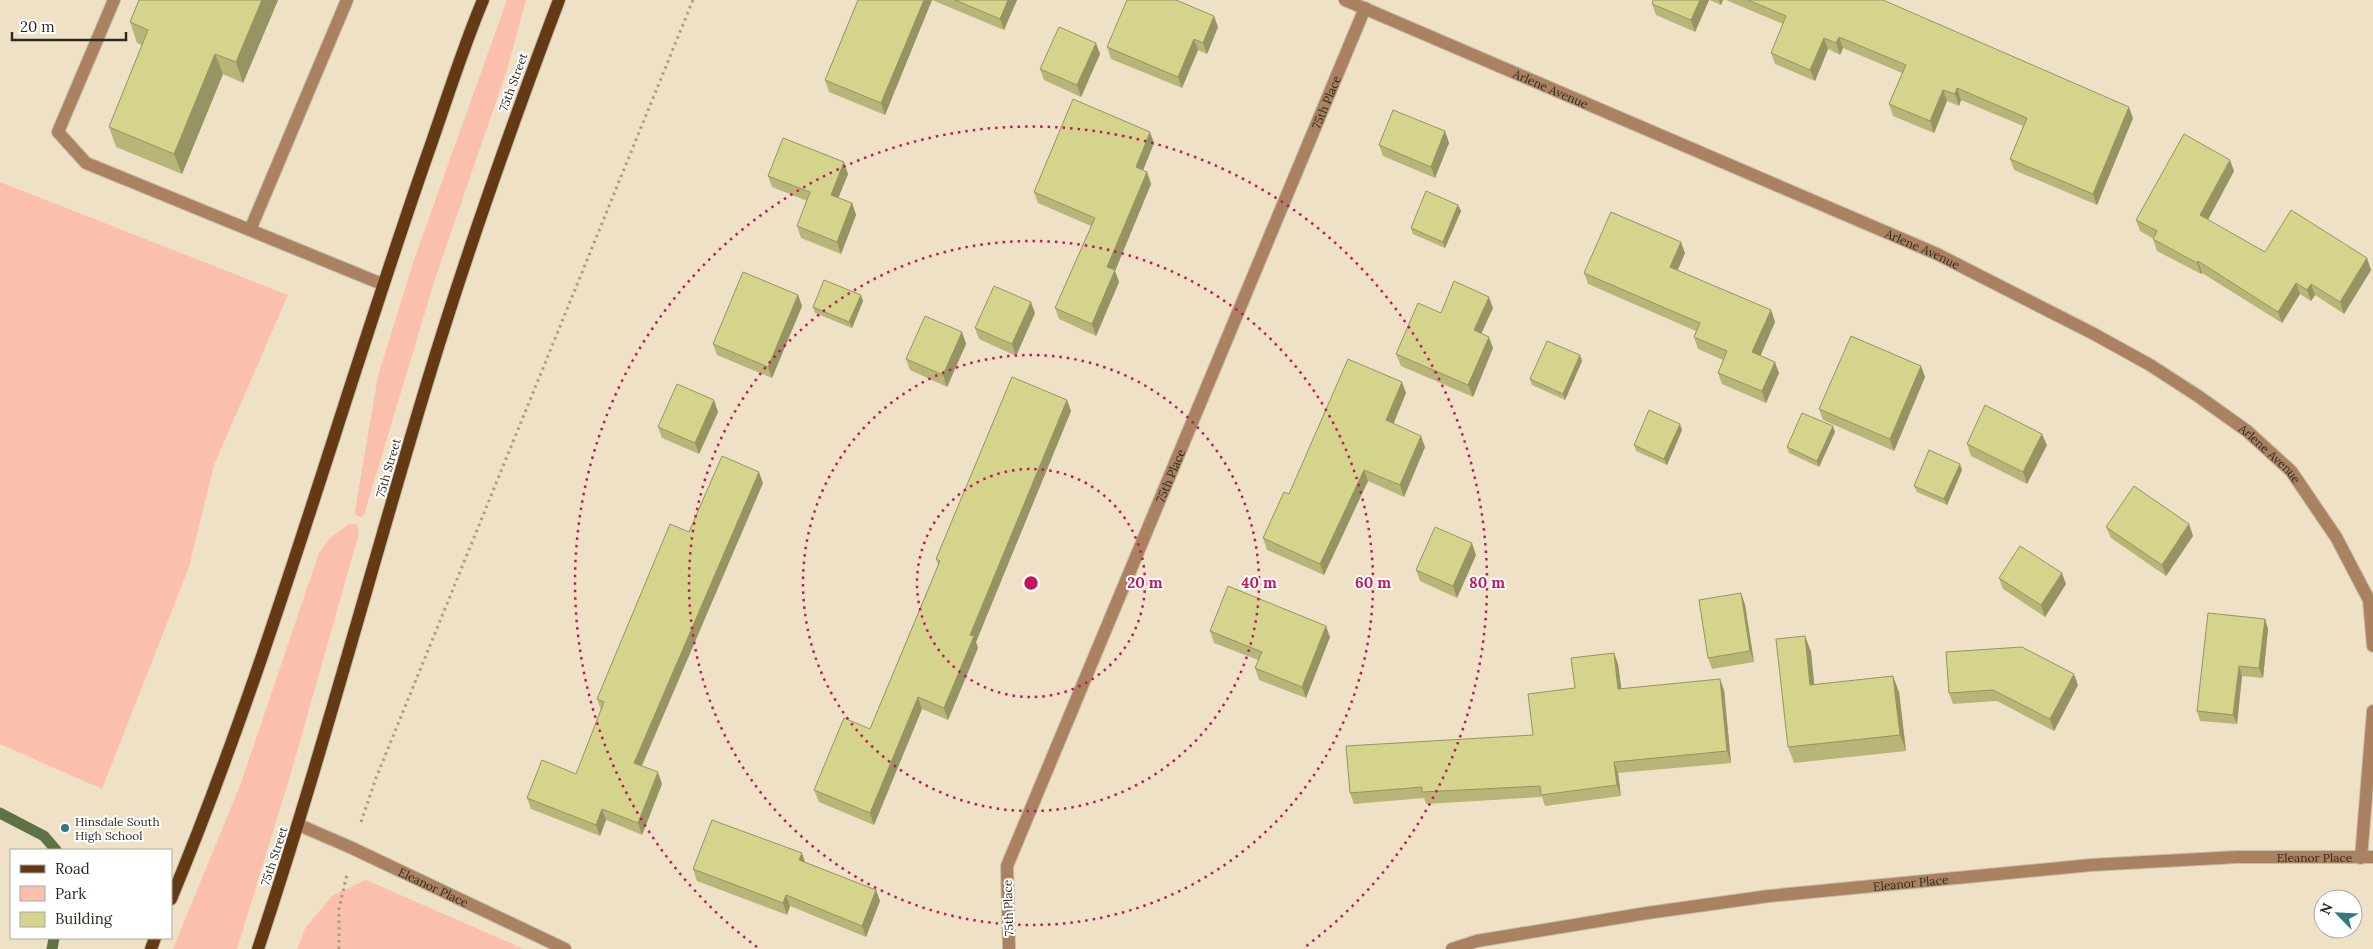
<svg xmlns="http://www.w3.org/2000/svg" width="2373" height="949" font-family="Lora,serif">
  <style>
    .green { fill: #fabfad }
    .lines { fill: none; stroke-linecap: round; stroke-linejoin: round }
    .stream { stroke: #5e7245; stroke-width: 11 }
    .minor-casing { stroke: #c9bca5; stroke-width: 14 }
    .major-casing { stroke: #c9bca5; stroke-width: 14 }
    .path { stroke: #a79d88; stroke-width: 3; stroke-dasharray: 2.5 4; stroke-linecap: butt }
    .minor { stroke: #aa8261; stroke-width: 12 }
    .major { stroke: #633a13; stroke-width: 12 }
    .wall { fill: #b7b678 }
    .shaded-wall { fill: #959462 }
    .building { fill: #d5d48c; stroke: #959462 }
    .ring { fill: none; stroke: #c2185b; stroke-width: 2.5; stroke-dasharray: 2.5 5 }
    .poi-dot { fill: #317a7f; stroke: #fff; stroke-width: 2 }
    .labels { text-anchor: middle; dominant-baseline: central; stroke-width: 4; stroke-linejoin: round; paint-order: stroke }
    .street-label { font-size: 12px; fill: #2f2a1f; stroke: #fff }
    .poi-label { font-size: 12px; fill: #2f2a1f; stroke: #fff; text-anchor: start }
    .centre { fill: #c2185b; stroke: #fff; stroke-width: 2.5 }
    .ring-label { font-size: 15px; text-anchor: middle; font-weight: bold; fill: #c2185b; stroke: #fff; stroke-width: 4; stroke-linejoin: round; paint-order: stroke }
  </style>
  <rect width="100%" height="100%" fill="#efe1c6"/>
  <g class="green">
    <path d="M507,0H526L507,70L435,279L364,515L361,517L356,515L355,511L378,376L415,257Z"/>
    <path d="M0,182L288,295L214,465L189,567L102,789L0,744Z"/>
    <path d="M349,524H357L359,533L293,766L237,949H173L241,783L319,553L331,537Z"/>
    <path d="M366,880L524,949H297L306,927L333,895Z"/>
  </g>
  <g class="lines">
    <g class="stream">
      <path d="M0,813L44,836L56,850"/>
      <path d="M52,949L54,938"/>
    </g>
    <defs>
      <g id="minor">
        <path d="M114,0L58,132L86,163L382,284"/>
        <path id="s1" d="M1345,0L1937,254L2094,334L2150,365L2198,396L2247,431L2291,471L2336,537L2369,600L2373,646"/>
        <path d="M250,230L347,0"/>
        <path id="s2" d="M299,825L352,848L565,949"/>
        <path d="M2361,858L2373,711"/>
        <path id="s3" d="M1009,949L1007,866L1365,8"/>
        <path id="s4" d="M1452,949L1477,941L1647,913L1769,896L2091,865L2237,857H2373"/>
      </g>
      <g id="major">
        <path d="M171,899C272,656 341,401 428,153C446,102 462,50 483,0"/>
        <path d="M151,949L155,938"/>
        <path d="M258,949C320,762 370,572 427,383C466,254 511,127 559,0"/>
      </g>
    </defs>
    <use href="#minor" class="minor-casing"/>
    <use href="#major" class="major-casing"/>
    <g class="path">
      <path d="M361,822L376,778L693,0"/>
      <path d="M339,949V909L347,874"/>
    </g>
    <use href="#minor" class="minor"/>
    <use href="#major" class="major"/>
  </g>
  <g class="wall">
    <path d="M278,0L243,83L223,74L182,174L116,147L109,127L142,45L137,43L130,22Z"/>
    <path d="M858,0H1017L1004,30L932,0L885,115L829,92L825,80Z"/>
    <path d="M1653,0H1723L1721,5L1709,0L1695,32L1656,15L1652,4Z"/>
    <path d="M1726,0H1883L2133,118L2097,205L2014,170L2010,159L2023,126L1961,100L1959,106L1947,101L1934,133L1893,116L1889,104L1902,73L1843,48L1840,55L1828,49L1815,81L1775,64L1771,53L1783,24Z"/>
    <path d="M1218,27L1207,54L1198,50L1182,88L1111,59L1107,47Z"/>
    <path d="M1100,54L1081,97L1044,80L1040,69Z"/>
    <path d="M1445,131L1449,143L1435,178L1383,156L1379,145Z"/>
    <path d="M1154,143L1143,170L1147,172L1151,184L1115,271L1119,282L1096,336L1059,319L1055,308L1091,226L1038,203L1034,192Z"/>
    <path d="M2234,171L2208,220L2265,252L2371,270L2344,314L2315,295L2311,301L2300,294L2282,323L2202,273L2201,274L2157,251L2153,239H2154L2140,231L2136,220Z"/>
    <path d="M848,174L838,198L852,203L856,215L841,254L801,238L797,226L807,201L772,187L768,176Z"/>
    <path d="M1458,205L1461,211L1445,248L1413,234L1411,228Z"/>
    <path d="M1685,253L1677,270L1771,310L1775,322L1760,356L1779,373L1766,403L1722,384L1718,373L1723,360L1698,349L1694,337L1696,331L1588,284L1584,273Z"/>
    <path d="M798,295L802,306L772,378L717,355L713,344Z"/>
    <path d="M863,301L852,328L815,313L813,307Z"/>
    <path d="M1493,308L1481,333L1493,348L1473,397L1401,366L1396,354L1441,313Z"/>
    <path d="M1035,313L1016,356L979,339L975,328Z"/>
    <path d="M962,332L966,344L947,387L910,370L906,359Z"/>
    <path d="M1582,361L1565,400L1532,385L1530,379Z"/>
    <path d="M1921,366L1925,377L1894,451L1823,420L1819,409Z"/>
    <path d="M1406,393L1393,424L1425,447L1404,497L1368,481L1324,575L1267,550L1263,538L1289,494Z"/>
    <path d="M1067,400L1071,411L976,642L978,648L948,720L922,709L874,825L819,802L814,790L870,729L938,565L936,559Z"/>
    <path d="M718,412L699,454L662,438L658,427Z"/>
    <path d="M1682,430L1667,465L1636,451L1634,445Z"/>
    <path d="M1835,432L1819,467L1789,453L1787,447Z"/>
    <path d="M1967,444L2047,445L2027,484L1971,456Z"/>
    <path d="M1962,470L1947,505L1917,492L1914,486Z"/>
    <path d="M763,483L642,766L662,784L642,835L606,820L600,836L531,809L527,798L576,774L601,710L597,699L689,532Z"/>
    <path d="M2189,524L2193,536L2166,576L2111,538L2106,527Z"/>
    <path d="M1476,555L1457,598L1420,581L1416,570Z"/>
    <path d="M1999,578L2066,584L2045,617L2003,589Z"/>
    <path d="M1741,593L1745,605L1754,662L1712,669L1708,658Z"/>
    <path d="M2265,619L2268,629L2263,678L2242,676L2237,724L2200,721L2197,711Z"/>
    <path d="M1210,631L1330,637L1306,698L1259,680L1255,668L1258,660L1214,643Z"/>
    <path d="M1805,636L1811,652L1814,685L1899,692L1906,751L1794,763L1788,747Z"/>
    <path d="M1946,652L2078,685L2054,731L1997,701L1953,704L1949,693Z"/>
    <path d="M1614,653L1618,664L1621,688L1724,690L1731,763L1618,773L1621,796L1545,806L1542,797L1426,804L1424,798L1354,804L1350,793L1533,735L1575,688Z"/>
    <path d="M805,862L876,890L880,901L866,937L790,906L787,915L697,881L693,869Z"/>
  </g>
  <g class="shaded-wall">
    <path d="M262,0H278L243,83L236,62Z"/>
    <path d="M924,0H932L885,115L881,103Z"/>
    <path d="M1008,0H1017L1004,30L1000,19Z"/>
    <path d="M1700,0H1709L1695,32L1691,20Z"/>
    <path d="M1719,0H1723L1721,5Z"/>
    <path d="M1214,16L1218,27L1207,54L1203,43Z"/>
    <path d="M1839,37L1843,48L1840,55L1836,43Z"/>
    <path d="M1824,38L1828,49L1815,81L1810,70Z"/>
    <path d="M1194,39L1198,50L1182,88L1178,77Z"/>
    <path d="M1096,43L1100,54L1081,97L1077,85Z"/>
    <path d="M215,54L223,74L182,174L174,154Z"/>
    <path d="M1957,88L1961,100L1959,106L1955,94Z"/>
    <path d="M1943,90L1947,101L1934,133L1930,121Z"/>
    <path d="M2129,107L2133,118L2097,205L2093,194Z"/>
    <path d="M1445,131L1449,143L1435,178L1431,167Z"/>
    <path d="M1150,132L1154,143L1140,178L1136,167Z"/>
    <path d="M2230,160L2234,171L2204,227L2200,215Z"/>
    <path d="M844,162L848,174L835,206L831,195Z"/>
    <path d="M1147,172L1151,184L1115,271L1119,282L1096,336L1092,324L1107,267Z"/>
    <path d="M852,203L856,215L841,254L837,242Z"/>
    <path d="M1458,205L1461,211L1445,248L1443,242Z"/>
    <path d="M1681,242L1685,253L1674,279L1670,267Z"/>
    <path d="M2367,258L2371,270L2344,314L2340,302Z"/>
    <path d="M2198,261L2202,273L2201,274L2197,263Z"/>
    <path d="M2296,283L2300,294L2282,323L2278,312Z"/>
    <path d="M2311,284L2315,295L2311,301L2307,290Z"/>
    <path d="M798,295L802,306L772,378L768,367Z"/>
    <path d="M861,295L863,301L852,328L849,322Z"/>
    <path d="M1489,297L1493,308L1478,341L1474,330Z"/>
    <path d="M1031,302L1035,313L1016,356L1012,344Z"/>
    <path d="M1771,310L1775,322L1757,364L1752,352Z"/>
    <path d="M962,332L966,344L947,387L943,375Z"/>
    <path d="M1489,337L1493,348L1473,397L1468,385Z"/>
    <path d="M1580,355L1582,361L1565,400L1563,394Z"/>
    <path d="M1775,362L1779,373L1766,403L1762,391Z"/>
    <path d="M1921,366L1925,377L1894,451L1890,439Z"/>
    <path d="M1402,382L1406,393L1390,432L1386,420Z"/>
    <path d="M714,400L718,412L699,454L695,443Z"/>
    <path d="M1067,400L1071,411L976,642L978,648L948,720L944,708L970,635Z"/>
    <path d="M1680,424L1682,430L1667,465L1664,459Z"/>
    <path d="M1833,426L1835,432L1819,467L1817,461Z"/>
    <path d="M2042,434L2047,445L2027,484L2023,472Z"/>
    <path d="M1421,436L1425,447L1404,497L1400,485Z"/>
    <path d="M1960,464L1962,470L1947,505L1944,499Z"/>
    <path d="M1364,470L1368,481L1324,575L1320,564Z"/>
    <path d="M759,472L763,483L638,774L634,763Z"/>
    <path d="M2189,524L2193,536L2166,576L2162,565Z"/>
    <path d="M1472,543L1476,555L1457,598L1453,586Z"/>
    <path d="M2062,573L2066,584L2045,617L2041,605Z"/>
    <path d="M1741,593L1745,605L1754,662L1750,651Z"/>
    <path d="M2265,619L2268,629L2263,678L2259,668Z"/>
    <path d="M1326,626L1330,637L1306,698L1302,687Z"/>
    <path d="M1805,636L1811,652L1816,702L1810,685Z"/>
    <path d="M1614,653L1618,664L1623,700L1618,689Z"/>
    <path d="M2239,666L2242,676L2237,724L2233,715Z"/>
    <path d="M2074,674L2078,685L2054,731L2050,719Z"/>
    <path d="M1893,676L1899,692L1906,751L1900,735Z"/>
    <path d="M1720,679L1724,690L1731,763L1727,751Z"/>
    <path d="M918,697L922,709L874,825L870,813Z"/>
    <path d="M1614,762L1618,773L1621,796L1617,785Z"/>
    <path d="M658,772L662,784L642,835L638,823Z"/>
    <path d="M602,809L606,820L600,836L596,825Z"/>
    <path d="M802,853L806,865L799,860Z"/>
    <path d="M876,890L880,901L866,937L862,926Z"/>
    <path d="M786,895L790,906L787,915L783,903Z"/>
  </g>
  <g class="building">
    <path d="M139,0H262L236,62L215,54L174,154L109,127L148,30L130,22Z"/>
    <path d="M858,0H924L881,103L825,80Z"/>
    <path d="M955,0H1008L1000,19Z"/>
    <path d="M1127,0H1176L1214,16L1203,43L1194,39L1178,77L1107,47Z"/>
    <path d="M1653,0H1700L1691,20L1652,4Z"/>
    <path d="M1748,0H1883L2129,107L2093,194L2010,159L2027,118L1957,88L1955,94L1943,90L1930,121L1889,104L1906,65L1839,37L1836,43L1824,38L1810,70L1771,53L1786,16Z"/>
    <path d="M1059,27L1096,43L1077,85L1040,69Z"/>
    <path d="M1073,99L1150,132L1136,167L1147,172L1107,267L1115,270L1092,324L1055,308L1095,218L1034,192Z"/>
    <path d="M1393,110L1445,131L1431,167L1379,145Z"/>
    <path d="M2184,134L2230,160L2200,215L2265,252L2291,210L2367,258L2340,302L2311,284L2307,290L2296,283L2278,312L2198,261L2197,263L2153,239L2157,231L2136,220Z"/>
    <path d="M783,138L844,162L831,195L852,203L837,242L797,226L810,192L768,176Z"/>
    <path d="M1426,191L1458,205L1443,242L1411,228Z"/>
    <path d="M1611,212L1681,242L1670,267L1771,310L1752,352L1775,362L1762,391L1718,373L1727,351L1694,337L1700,323L1584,273Z"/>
    <path d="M743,272L798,295L768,367L713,344Z"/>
    <path d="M824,280L861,295L849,322L813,307Z"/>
    <path d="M1454,281L1489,297L1474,330L1489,337L1468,385L1396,354L1418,303L1441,313Z"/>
    <path d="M994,286L1031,302L1012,344L975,328Z"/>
    <path d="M925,316L962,332L943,375L906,359Z"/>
    <path d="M1851,336L1921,366L1890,439L1819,409Z"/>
    <path d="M1547,341L1580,355L1563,394L1530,379Z"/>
    <path d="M1348,359L1402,382L1386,420L1421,436L1400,485L1364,470L1320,564L1263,538L1284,492L1289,494Z"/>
    <path d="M1012,377L1067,400L970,635L974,636L944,708L918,697L870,813L814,790L844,718L870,729L940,561L936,559Z"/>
    <path d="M677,384L714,400L695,443L658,427Z"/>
    <path d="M1985,405L2042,434L2023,472L1967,444Z"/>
    <path d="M1649,410L1680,424L1664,459L1634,445Z"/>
    <path d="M1802,413L1833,426L1817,461L1787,447Z"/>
    <path d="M1929,450L1960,464L1944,499L1914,486Z"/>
    <path d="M722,456L759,472L634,763L658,772L638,823L602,809L596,825L527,798L542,760L576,774L604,702L597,699L670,524L689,532Z"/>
    <path d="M2134,486L2189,524L2162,565L2106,527Z"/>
    <path d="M1435,527L1472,543L1453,586L1416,570Z"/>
    <path d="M2020,546L2062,573L2041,605L1999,578Z"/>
    <path d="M1228,586L1326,626L1302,687L1255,668L1262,652L1210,631Z"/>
    <path d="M1741,593L1750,651L1708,658L1699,600Z"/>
    <path d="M2208,613L2265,619L2259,668L2239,666L2233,715L2197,711Z"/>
    <path d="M1805,636L1810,685L1893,676L1900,735L1788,747L1776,639Z"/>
    <path d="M2022,647L2074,674L2050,719L1993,690L1949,693L1946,652Z"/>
    <path d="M1614,653L1618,689L1720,679L1727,751L1614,762L1617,785L1541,795L1540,786L1422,792V787L1350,793L1346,746L1533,735L1528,694L1575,688L1571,658Z"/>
    <path d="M712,820L802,853L799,860L876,890L862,926L786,895L783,903L693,869Z"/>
  </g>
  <g class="ring">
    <circle cx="1031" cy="583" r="114"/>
    <circle cx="1031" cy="583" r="228"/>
    <circle cx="1031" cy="583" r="342"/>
    <path d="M757 947A456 456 0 1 1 1305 947"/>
  </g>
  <circle class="poi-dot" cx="65" cy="828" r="5"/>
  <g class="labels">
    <g class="street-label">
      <text transform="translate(513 82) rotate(-70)">75th Street</text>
      <text stroke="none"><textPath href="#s1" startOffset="224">Arlene Avenue</textPath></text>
      <text stroke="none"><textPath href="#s3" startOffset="911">75th Place</textPath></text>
      <text stroke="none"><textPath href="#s1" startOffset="629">Arlene Avenue</textPath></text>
      <text stroke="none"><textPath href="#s1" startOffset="1034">Arlene Avenue</textPath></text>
      <text transform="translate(388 468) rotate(-74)">75th Street</text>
      <text stroke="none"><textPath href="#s3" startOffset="506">75th Place</textPath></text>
      <text transform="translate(274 856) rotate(-72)">75th Street</text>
      <text stroke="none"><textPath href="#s4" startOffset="869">Eleanor Place</textPath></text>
      <text stroke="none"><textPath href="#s4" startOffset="464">Eleanor Place</textPath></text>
      <text stroke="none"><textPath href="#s2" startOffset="148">Eleanor Place</textPath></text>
      <text transform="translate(1008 908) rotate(-92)">75th Place</text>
    </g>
    <g class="poi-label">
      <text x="75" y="821">Hinsdale South<tspan x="75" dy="14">High School</tspan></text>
    </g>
  </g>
  <circle cx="1031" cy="583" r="8" class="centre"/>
  <g class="ring-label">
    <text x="1145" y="588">20 m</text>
    <text x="1259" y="588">40 m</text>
    <text x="1373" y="588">60 m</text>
    <text x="1487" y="588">80 m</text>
  </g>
  <rect x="10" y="849" width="162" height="90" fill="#ffffff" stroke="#acaaa5"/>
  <rect x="20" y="865" width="25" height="8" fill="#633a13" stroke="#acaaa5"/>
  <text x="55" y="874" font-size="15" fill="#2f2a1f">Road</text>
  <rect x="20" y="886" width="25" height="15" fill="#fabfad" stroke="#acaaa5"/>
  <text x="55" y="899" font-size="15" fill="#2f2a1f">Park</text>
  <rect x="20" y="912" width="25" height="15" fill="#d5d48c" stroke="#acaaa5"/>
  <text x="55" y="924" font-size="15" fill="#2f2a1f">Building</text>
  <g transform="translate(2338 914) rotate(294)"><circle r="24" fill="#ffffff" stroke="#acaaa5"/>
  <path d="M0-4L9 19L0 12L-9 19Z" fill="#317a7f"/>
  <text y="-8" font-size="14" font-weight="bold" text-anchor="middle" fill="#2f2a1f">N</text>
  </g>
  <path d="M12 32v8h114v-8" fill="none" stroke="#2f2a1f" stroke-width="2.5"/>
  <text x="20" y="32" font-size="15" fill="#2f2a1f" stroke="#ffffff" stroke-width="4" paint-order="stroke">20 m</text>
</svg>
